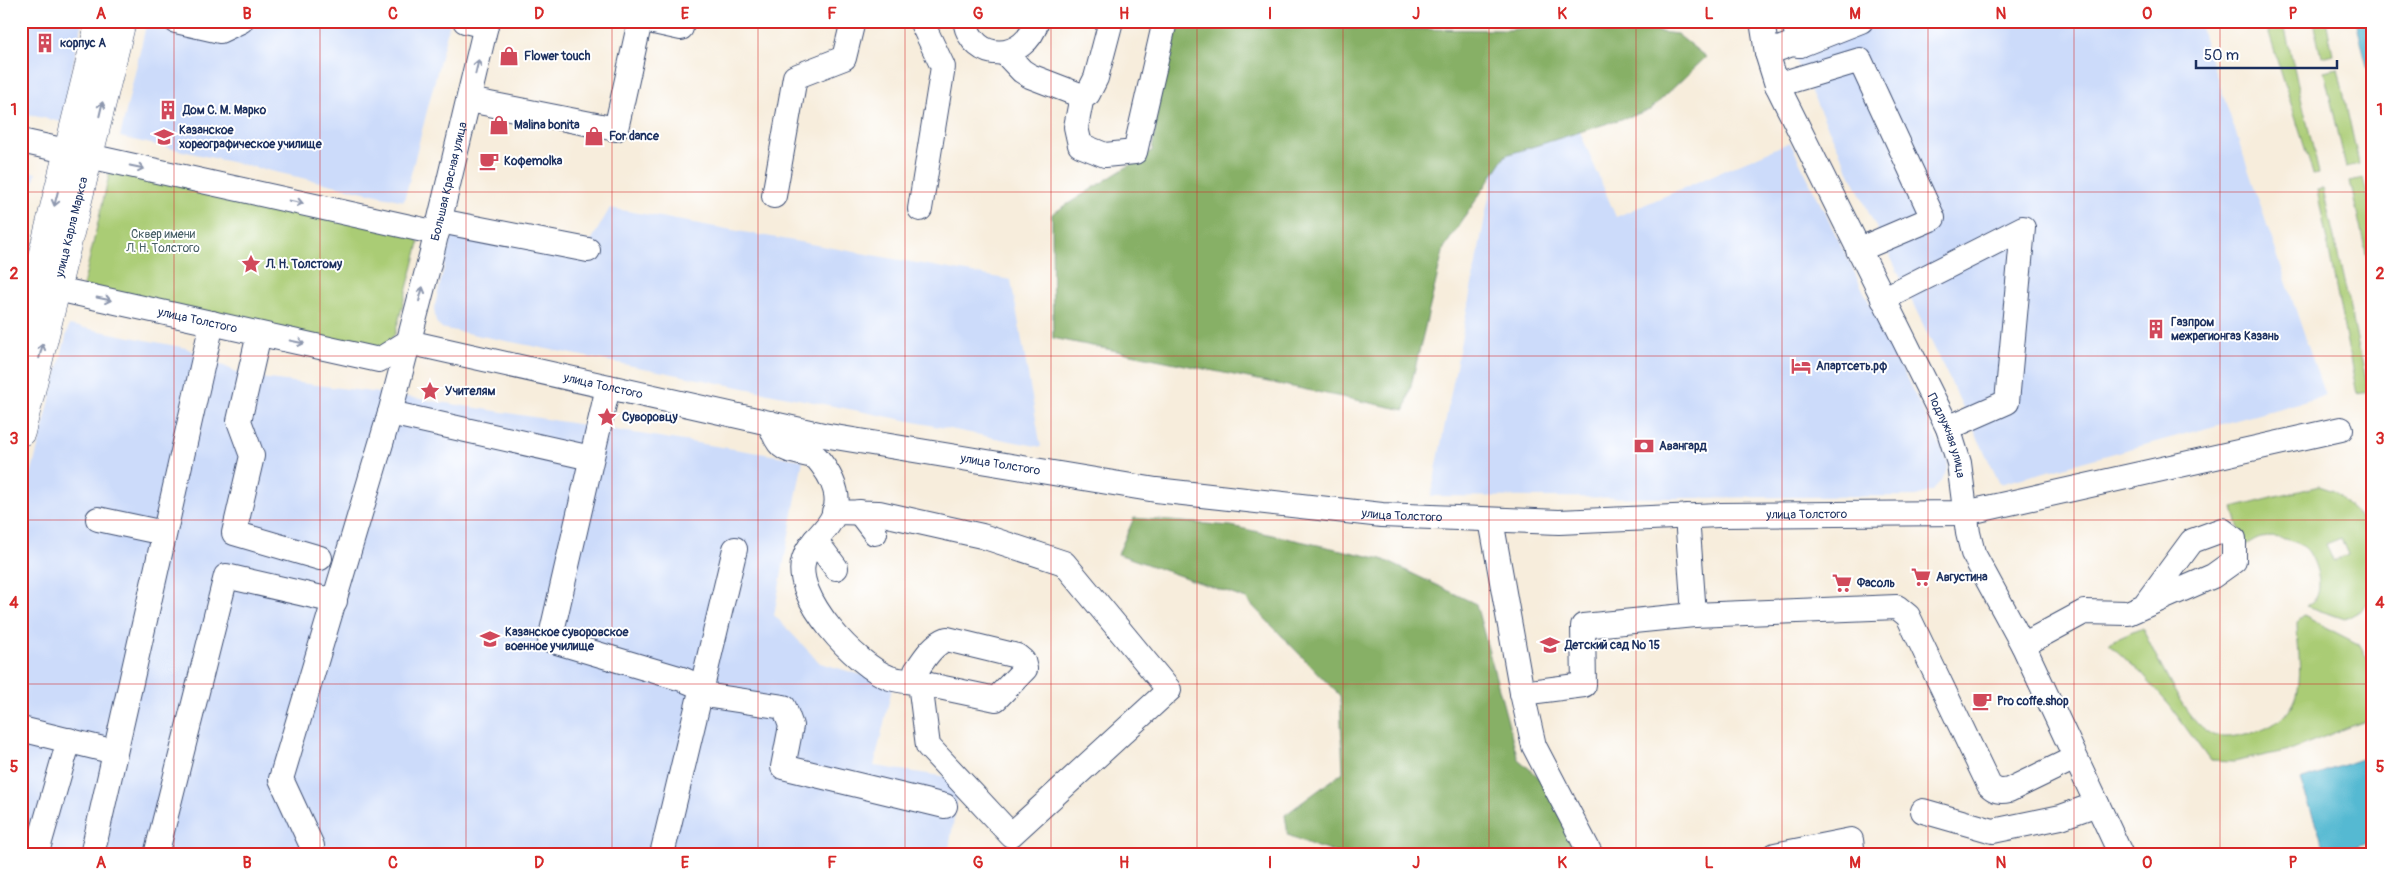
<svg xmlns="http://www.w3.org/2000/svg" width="2394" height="876" font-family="Pangolin,sans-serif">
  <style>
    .built { fill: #ccdbfa }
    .green { fill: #aacc75; stroke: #627e6a; fill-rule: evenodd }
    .forest { fill: #87b066; stroke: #517062 }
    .water { fill: #54b9d2; stroke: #387498 }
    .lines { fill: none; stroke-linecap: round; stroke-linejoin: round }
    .minor-casing { stroke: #3c4c71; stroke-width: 26 }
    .major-casing { stroke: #3c4c71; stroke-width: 29 }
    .minor { stroke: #fff; stroke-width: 24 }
    .major { stroke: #fff; stroke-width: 28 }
    .oneway { stroke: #8d97ae }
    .grid { fill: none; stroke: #d62828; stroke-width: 1; stroke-opacity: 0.55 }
    .labels { text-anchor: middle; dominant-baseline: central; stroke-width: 4; stroke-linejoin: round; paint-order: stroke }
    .poi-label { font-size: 12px; font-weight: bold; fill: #1b2f5e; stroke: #fff; text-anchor: start }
    .street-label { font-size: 12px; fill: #1b2f5e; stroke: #fff }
    .park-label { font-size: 12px; fill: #465e65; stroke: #fff }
    .neatline { fill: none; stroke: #d62828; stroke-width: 2 }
    .grid-label { font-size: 16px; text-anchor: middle; font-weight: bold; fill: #d62828 }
  </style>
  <rect width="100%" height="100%" fill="#fff"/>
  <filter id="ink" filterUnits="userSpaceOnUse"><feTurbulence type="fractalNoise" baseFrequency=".02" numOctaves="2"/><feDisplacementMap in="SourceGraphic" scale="10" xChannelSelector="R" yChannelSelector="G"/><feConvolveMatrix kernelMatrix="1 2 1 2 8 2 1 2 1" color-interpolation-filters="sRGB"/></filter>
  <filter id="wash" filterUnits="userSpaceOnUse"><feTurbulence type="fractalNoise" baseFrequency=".0096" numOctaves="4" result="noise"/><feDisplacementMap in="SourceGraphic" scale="20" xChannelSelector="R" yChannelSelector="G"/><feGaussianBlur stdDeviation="1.12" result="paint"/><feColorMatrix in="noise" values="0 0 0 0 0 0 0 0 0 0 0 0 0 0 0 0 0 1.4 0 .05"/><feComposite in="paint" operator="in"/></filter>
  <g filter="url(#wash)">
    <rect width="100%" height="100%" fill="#f7eddc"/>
    <g class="built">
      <path d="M21,21H82L61,122L21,113Z"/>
      <path d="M147,21H450L404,201L120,137Z"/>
      <path d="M1887,21H2198L2325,396L2000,484L1793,55Z"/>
      <path d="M1577,125L1616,217L1790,142L1943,452L1948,463L1945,474L1933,491L1916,496L1676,498L1431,496L1498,150Z"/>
      <path d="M21,170L36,173L21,231Z"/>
      <path d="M610,208L1011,280L1041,447L441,328L436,322L434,309L456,218L591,241Z"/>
      <path d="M69,325L186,348L245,376L395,395L803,460L774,615L820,663L893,684L874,766L948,777L959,789L948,855H130L193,594L130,855H21V514Z"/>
    </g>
    <g class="green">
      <path d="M2265,21H2283L2319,173L2313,174Z"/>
      <path d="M2313,21H2326L2333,54L2321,57Z"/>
      <path d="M2338,68L2359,164L2346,167L2324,71Z"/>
      <path d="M111,167L411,232L419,243L395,334L383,348L363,346L83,286Z"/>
      <path d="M2363,178L2373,219L2371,276L2350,181Z"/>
      <path d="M2323,189L2369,392L2357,394L2317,190Z"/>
      <path d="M2319,486L2334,491L2370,528L2373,541V599L2362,610L2345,619L2306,606C2309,604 2313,601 2315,599C2324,588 2316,562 2308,551C2300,540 2274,535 2261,538C2256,539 2249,544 2244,547L2233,508ZM2341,538L2348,555L2333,561L2326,544Z"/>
      <path d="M2304,616L2360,645L2373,670V718L2290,750L2234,762L2210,761L2170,706L2142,674L2108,643L2142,628C2156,655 2182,715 2206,731C2220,740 2231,737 2246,734C2269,731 2294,715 2298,690C2302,669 2297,644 2297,622Z"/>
    </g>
    <g class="forest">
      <path d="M1582,23L1677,34L1706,57L1650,110L1506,155L1444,248L1405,410L1053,338L1052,214L1152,151L1169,27L1507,30Z"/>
      <path d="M1134,518L1231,526L1382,559L1476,604L1518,759L1548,785L1583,855H1345L1317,847L1288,835L1285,815L1343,772L1340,696L1246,599L1118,554Z"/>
    </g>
    <g class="water">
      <path d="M2356,21H2373V90Z"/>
      <path d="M2373,755V841L2337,855H2327L2300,780Z"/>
    </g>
  </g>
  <g filter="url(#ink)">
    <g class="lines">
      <defs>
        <g id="minor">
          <path d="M176,21L220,31L241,21"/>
          <path d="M465,21L486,26"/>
          <path d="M649,21L681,28L682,21"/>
          <path d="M965,21C973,64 1025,62 1037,21"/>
          <path id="s1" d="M1762,21L1767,53L1777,85L1948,428L1959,463L1968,533L1973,553L2023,645L2121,855"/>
          <path d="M1800,45L1795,27L1802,21"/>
          <path d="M1005,53L1022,71L1030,76L1082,96L1088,94L1096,78L1111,21"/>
          <path d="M1767,53L1792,44L1800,45L1861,21"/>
          <path d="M1777,85L1860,60L1933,218L1858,250"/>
          <path d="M1082,96L1076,127L1080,145L1105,155L1135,152L1165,21"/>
          <path d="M469,100L616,129L640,21"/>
          <path d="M21,141L437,233"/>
          <path d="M774,196L795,77L844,58L853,21"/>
          <path d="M920,209L943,67L921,21"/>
          <path d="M440,221L588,250"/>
          <path id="s2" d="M57,289L379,360L408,342L823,435L1156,490L1382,515L1559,522L1719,515L1965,513L2341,429"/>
          <path d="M1883,299L2023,228L2007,402L1948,428"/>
          <path d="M259,334L239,421L252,456L234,533L320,558"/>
          <path d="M608,387L550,640L682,679L701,687L711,696L784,707L791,726L783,767L945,806"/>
          <path d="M390,413L591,458"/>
          <path d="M770,423C780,456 788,448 816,457C833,477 846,501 828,525C820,536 808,545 804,559C791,596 857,666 890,678C899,681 910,681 920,683L928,746L1011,835L1169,690L1064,563L982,536L879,513L834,512"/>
          <path d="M859,512L875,533"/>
          <path d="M1687,516L1694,615"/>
          <path d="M98,519L164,533"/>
          <path d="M1491,520L1522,693L1584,685L1583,626L1694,615L1897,607L1908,616L1989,785C1995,791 2000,792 2009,790L2075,758"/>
          <path d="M815,540L836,568"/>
          <path d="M947,639L1017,656L1023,661L1025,669L996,699L920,683L916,671C924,659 933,644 947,639Z"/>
          <path d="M2023,645L2084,612L2128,613L2213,576L2234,561V539L2222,530L2192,541L2144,606"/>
          <path d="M1522,693L1534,746L1591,855"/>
          <path d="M21,729L115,752"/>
          <path d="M1923,811L1993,831L2061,817L2097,804"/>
          <path d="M39,845L69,740"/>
          <path d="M663,850L735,549"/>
          <path d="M92,855L212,323"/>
          <path d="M156,855L226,576L335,601"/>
          <path id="s3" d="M310,855L312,846L281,779L390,413L432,252L487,21"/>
          <path d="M1775,855L1851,840L1853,855"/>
        </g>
        <g id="major">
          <path d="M21,342L100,21"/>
          <path id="s4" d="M21,432L122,21"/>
        </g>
      </defs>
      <use href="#minor" class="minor-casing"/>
      <use href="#major" class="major-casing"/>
      <use href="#minor" class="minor"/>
      <use href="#major" class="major"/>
    </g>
    <defs><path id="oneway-shaft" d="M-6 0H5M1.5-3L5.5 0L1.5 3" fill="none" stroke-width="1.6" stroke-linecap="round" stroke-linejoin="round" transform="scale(1.25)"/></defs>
    <g class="oneway">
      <use href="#oneway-shaft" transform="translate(477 67) rotate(-77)"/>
      <use href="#oneway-shaft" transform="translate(101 109) rotate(-77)"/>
      <use href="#oneway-shaft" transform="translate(137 167) rotate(12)"/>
      <use href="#oneway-shaft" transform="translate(56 199) rotate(104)"/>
      <use href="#oneway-shaft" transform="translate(296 202) rotate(12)"/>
      <use href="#oneway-shaft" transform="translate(421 294) rotate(-75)"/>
      <use href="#oneway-shaft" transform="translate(104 299) rotate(12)"/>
      <use href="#oneway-shaft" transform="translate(297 342) rotate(12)"/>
      <use href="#oneway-shaft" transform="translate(41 351) rotate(-76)"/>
    </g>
  </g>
  <path class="grid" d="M174,21V855M320,21V855M466,21V855M612,21V855M758,21V855M905,21V855M1051,21V855M1197,21V855M1343,21V855M1489,21V855M1636,21V855M1782,21V855M1928,21V855M2074,21V855M2220,21V855M21,192H2373M21,356H2373M21,520H2373M21,684H2373"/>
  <defs>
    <symbol id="building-bare" viewBox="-9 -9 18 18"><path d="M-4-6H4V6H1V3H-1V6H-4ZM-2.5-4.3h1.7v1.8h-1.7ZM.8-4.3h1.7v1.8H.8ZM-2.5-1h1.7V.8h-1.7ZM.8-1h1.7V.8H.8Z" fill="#d1495b" stroke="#fff" stroke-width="2.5" paint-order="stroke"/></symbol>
    <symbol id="shop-bare" viewBox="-9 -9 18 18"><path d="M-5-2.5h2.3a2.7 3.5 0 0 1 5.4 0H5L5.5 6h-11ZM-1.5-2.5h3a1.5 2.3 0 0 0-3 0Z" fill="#d1495b" stroke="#fff" stroke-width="2.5" paint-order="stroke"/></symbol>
    <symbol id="university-bare" viewBox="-9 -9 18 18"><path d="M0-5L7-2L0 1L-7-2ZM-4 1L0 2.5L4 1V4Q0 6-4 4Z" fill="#d1495b" stroke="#fff" stroke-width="2.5" paint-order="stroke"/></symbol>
    <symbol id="cafe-bare" viewBox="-9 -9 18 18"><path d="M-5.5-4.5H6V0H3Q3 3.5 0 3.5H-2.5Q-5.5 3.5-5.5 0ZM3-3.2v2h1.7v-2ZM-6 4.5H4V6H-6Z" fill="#d1495b" stroke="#fff" stroke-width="2.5" paint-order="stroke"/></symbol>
    <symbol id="sight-bare" viewBox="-9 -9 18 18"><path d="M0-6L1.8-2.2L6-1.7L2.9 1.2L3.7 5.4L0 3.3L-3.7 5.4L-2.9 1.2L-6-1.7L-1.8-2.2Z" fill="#d1495b" stroke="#fff" stroke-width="2.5" paint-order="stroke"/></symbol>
    <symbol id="hotel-bare" viewBox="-9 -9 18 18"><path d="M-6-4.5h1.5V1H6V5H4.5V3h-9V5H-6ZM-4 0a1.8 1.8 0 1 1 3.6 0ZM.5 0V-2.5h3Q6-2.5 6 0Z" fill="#d1495b" stroke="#fff" stroke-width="2.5" paint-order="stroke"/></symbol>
    <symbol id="bank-bare" viewBox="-9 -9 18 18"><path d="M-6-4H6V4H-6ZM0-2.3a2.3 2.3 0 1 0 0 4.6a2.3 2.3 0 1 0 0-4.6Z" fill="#d1495b" stroke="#fff" stroke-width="2.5" paint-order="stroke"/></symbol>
    <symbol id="supermarket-bare" viewBox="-9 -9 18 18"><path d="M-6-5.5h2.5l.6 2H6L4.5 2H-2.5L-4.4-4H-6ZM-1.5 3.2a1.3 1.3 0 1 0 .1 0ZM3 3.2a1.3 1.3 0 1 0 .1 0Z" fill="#d1495b" stroke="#fff" stroke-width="2.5" paint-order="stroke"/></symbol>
    <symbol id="school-bare" viewBox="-9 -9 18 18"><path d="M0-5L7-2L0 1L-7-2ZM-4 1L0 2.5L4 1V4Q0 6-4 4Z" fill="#d1495b" stroke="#fff" stroke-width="2.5" paint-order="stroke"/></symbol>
  </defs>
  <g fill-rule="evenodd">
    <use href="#building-bare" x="31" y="29" width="28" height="28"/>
    <use href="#shop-bare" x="495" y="42" width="28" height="28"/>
    <use href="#building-bare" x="154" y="96" width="28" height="28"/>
    <use href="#shop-bare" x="485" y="111" width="28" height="28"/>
    <use href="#shop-bare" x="580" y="122" width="28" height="28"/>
    <use href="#university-bare" x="150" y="123" width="28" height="28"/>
    <use href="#cafe-bare" x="475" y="147" width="28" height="28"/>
    <use href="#sight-bare" x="237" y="250" width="28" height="28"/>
    <use href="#building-bare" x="2142" y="315" width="28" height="28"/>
    <use href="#hotel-bare" x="1787" y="352" width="28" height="28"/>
    <use href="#sight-bare" x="416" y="377" width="28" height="28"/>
    <use href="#sight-bare" x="593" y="403" width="28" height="28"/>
    <use href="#bank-bare" x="1630" y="432" width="28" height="28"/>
    <use href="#supermarket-bare" x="1907" y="563" width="28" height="28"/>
    <use href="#supermarket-bare" x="1828" y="569" width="28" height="28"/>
    <use href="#university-bare" x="476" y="625" width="28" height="28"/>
    <use href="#school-bare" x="1536" y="631" width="28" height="28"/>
    <use href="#cafe-bare" x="1968" y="687" width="28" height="28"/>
  </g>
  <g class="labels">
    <g class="poi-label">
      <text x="60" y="43">корпус А</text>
      <text x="524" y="56">Flower touch</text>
      <text x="183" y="110">Дом С. М. Марко</text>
      <text x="514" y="125">Malina bonita</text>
      <text x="179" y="130">Казанское<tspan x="179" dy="14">хореографическое училище</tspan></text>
      <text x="609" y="136">For dance</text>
      <text x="504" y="161">Кофеmolka</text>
      <text x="266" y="264">Л. Н. Толстому</text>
      <text x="2171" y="322">Газпром<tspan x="2171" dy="14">межрегионгаз Казань</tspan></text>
      <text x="1816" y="366">Апартсеть.рф</text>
      <text x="445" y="391">Учителям</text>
      <text x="622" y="417">Суворовцу</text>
      <text x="1659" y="446">Авангард</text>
      <text x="1936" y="577">Августина</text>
      <text x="1857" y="583">Фасоль</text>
      <text x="505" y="632">Казанское суворовское<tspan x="505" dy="14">военное училище</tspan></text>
      <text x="1565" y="645">Детский сад № 15</text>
      <text x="1997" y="701">Pro coffe.shop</text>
    </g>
    <g class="street-label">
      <text stroke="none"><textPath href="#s3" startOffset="704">Большая Красная улица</textPath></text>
      <text stroke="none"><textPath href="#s4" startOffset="211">улица Карла Маркса</textPath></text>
      <text stroke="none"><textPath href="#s2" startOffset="144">улица Толстого</textPath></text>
      <text stroke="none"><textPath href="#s2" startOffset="564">улица Толстого</textPath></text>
      <text stroke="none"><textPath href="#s1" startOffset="456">Подлужная улица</textPath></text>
      <text stroke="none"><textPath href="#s2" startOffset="969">улица Толстого</textPath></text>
      <text stroke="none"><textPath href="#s2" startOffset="1779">улица Толстого</textPath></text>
      <text stroke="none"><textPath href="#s2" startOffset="1374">улица Толстого</textPath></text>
    </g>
    <g class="park-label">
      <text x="163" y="234">Сквер имени<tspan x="163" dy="14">Л. Н. Толстого</tspan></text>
    </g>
  </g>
  <rect width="2394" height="876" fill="none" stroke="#fff" stroke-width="55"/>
  <path d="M2196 60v8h141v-8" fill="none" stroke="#1b2f5e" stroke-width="2.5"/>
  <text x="2204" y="60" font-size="15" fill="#1b2f5e" stroke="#ffffff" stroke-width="4" paint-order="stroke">50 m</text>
  <rect x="28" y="28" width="2338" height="820" class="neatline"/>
  <g class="grid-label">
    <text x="101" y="19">A</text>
    <text x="247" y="19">B</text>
    <text x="393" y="19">C</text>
    <text x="539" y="19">D</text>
    <text x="685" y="19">E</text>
    <text x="832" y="19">F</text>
    <text x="978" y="19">G</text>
    <text x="1124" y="19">H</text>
    <text x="1270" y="19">I</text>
    <text x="1416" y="19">J</text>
    <text x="1562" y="19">K</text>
    <text x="1709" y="19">L</text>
    <text x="1855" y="19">M</text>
    <text x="2001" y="19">N</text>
    <text x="2147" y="19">O</text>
    <text x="2293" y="19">P</text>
    <text x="14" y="115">1</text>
    <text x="2380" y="115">1</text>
    <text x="14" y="279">2</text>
    <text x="2380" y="279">2</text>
    <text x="14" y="444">3</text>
    <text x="2380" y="444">3</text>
    <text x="14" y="608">4</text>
    <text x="2380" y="608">4</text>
    <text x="14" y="772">5</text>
    <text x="2380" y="772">5</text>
    <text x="101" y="868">A</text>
    <text x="247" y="868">B</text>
    <text x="393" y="868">C</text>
    <text x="539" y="868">D</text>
    <text x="685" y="868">E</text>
    <text x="832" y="868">F</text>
    <text x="978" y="868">G</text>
    <text x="1124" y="868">H</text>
    <text x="1270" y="868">I</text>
    <text x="1416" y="868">J</text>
    <text x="1562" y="868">K</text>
    <text x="1709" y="868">L</text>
    <text x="1855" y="868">M</text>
    <text x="2001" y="868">N</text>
    <text x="2147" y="868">O</text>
    <text x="2293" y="868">P</text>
  </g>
</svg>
